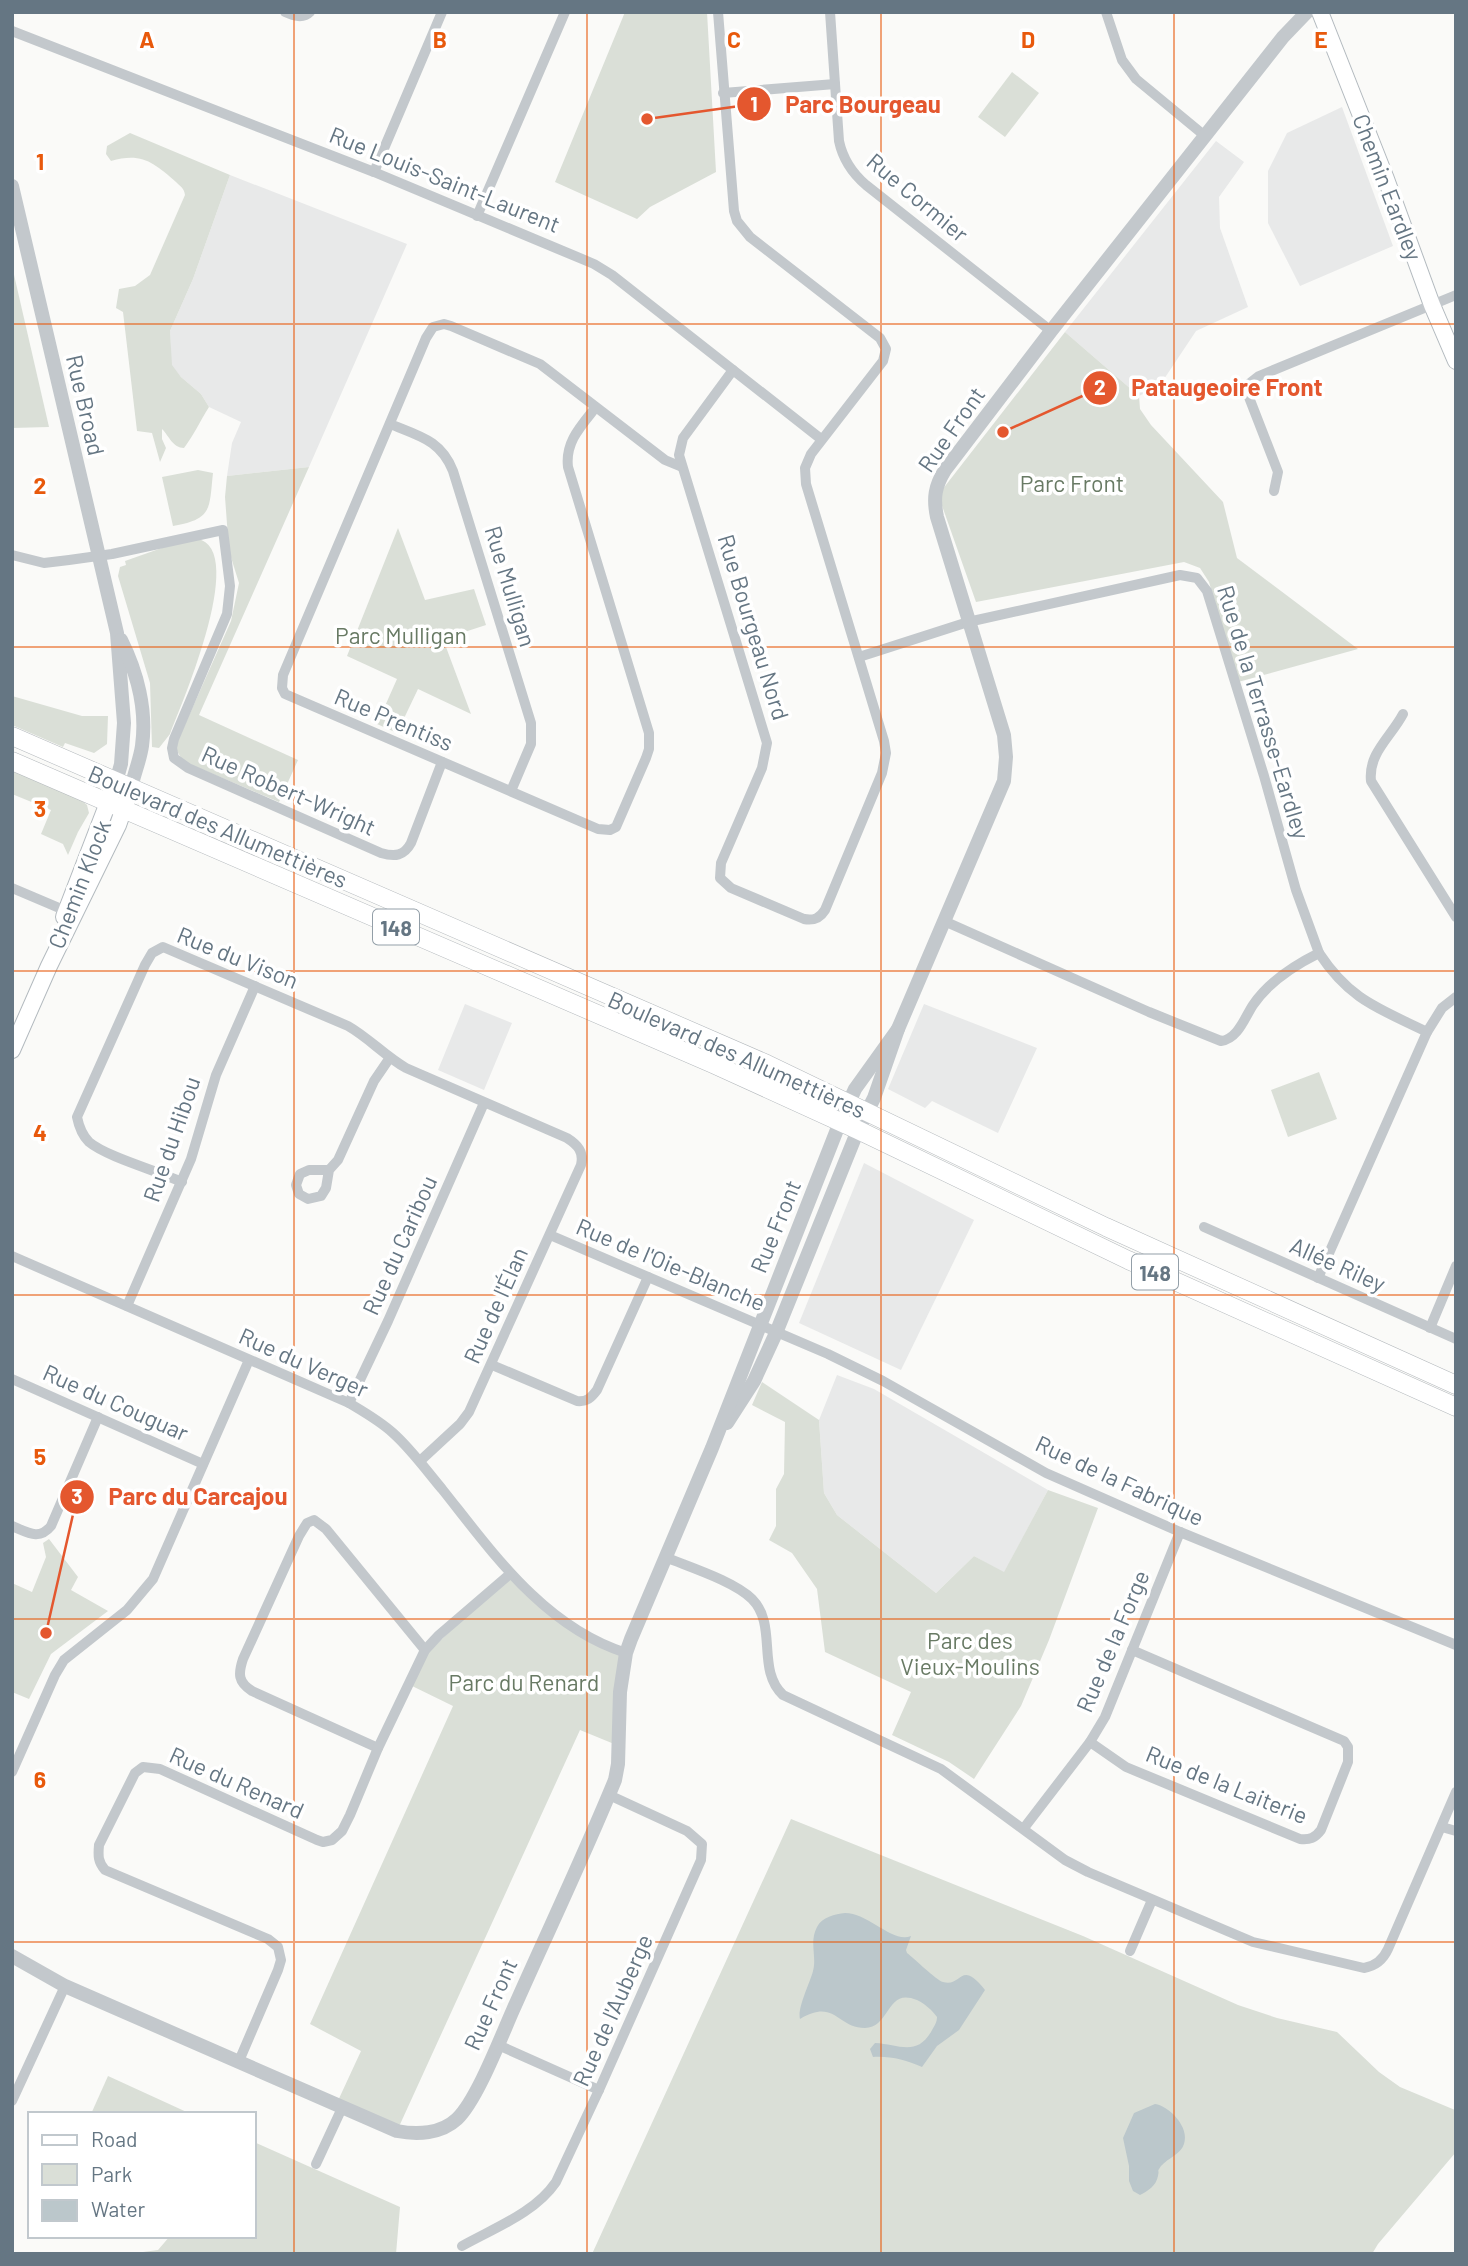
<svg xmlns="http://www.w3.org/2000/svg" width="1468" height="2266" font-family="Barlow,sans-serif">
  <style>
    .built { fill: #e8e9e9 }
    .green { fill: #dadfd7 }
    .water { fill: #bbc7cb }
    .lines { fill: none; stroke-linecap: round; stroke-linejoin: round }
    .secondary-casing { stroke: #b3babf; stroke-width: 18 }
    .trunk-casing { stroke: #b4b9bd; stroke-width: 19 }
    .minor { stroke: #c3c8cc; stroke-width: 10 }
    .tertiary { stroke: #c3c8cc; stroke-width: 14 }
    .secondary { stroke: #fff; stroke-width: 16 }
    .trunk { stroke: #fff; stroke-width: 18 }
    .grid { fill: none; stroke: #e8590c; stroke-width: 2; stroke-opacity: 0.55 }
    .labels { text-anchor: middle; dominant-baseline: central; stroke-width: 7; stroke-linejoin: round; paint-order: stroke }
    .shield { fill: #fff; stroke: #939fa8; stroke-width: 2 }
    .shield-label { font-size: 21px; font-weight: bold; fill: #657683 }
    .street-label { font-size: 23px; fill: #657683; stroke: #fff }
    .park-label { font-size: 23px; fill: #687a64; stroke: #fff }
    .grid-label { font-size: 23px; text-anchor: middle; font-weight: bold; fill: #e8590c; stroke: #fff; stroke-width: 7; stroke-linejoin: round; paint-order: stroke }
    .leader { fill: none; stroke: #e4572e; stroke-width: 2.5 }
    .callout-dot { fill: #e4572e; stroke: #fff; stroke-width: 2.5 }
    .mark-label { font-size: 21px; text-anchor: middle; font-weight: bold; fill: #fff }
    .callout-label { font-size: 24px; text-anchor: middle; font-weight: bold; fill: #e4572e; stroke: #fff; stroke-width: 7; stroke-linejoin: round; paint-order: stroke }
  </style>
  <rect width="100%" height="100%" fill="#fafaf8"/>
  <g class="built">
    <path d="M1342,107L1393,246L1300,286L1268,223V171L1287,133Z"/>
    <path d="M1216,141L1244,162L1219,197L1220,228L1248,307L1196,331L1160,385L1139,396L1065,332Z"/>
    <path d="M230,175L407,244L309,467L227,476L232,443L241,422L209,407L201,394L181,377L171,365L170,331L193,279Z"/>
    <path d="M465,1004L512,1023L484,1090L438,1070Z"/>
    <path d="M924,1004L1037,1048L998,1133L932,1101L925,1108L888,1089Z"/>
    <path d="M864,1163L974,1220L901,1370L799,1323Z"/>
    <path d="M837,1375L874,1389L1048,1490L1004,1573L974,1556L936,1593L837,1515L824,1493L819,1420Z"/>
  </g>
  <g class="green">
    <path d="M625,12H707L716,172L650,207L637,219L555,182Z"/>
    <path d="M1012,72L1039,93L1005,137L978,117Z"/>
    <path d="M130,133L230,175L193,279L170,331L172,365L181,377L201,394L209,407C200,421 194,435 184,448C173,448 169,436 162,429V439L166,448L160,462L152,433L137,431L123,312L116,308L119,289L135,286L150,275L185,195C184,188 181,187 176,182C154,163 142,152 111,161L106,154L107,146Z"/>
    <path d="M12,266L49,427L12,428Z"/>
    <path d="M1065,332L1139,396L1140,409L1151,425L1223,502L1237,558L1358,649L1238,682L1209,582L1200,568L1184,562L976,602L940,500L942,490Z"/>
    <path d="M309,467L199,715L298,760L279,802L187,763L181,758L175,747L231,621L239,583L229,551L225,497L227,476Z"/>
    <path d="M198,470L213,473C209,509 213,519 173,526L162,477Z"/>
    <path d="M398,528L425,600L474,589L486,625L443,639L471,714L418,689L397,733L377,724L397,679L347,656Z"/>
    <path d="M190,538C255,536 181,705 170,734L159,748L152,747L150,683L118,576L120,567L126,565L125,561Z"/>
    <path d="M12,696L82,716H108L107,744L94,753L65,743L63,747L12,725Z"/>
    <path d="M12,768L80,799L87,805L89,813L78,832L68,855L63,844L41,834L51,810L12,794Z"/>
    <path d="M1319,1072L1337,1119L1288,1137L1271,1090Z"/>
    <path d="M762,1382L819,1420L824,1493L837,1515L936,1593L974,1556L1004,1572L1048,1490L1098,1508L1049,1640L1021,1706L974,1779L949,1762L892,1735L911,1692L825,1652L817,1589L792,1553L769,1540L776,1526V1489L784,1474L785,1422L752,1405Z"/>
    <path d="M49,1539L78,1577L71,1590L108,1611L51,1654L29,1699L12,1692V1583L32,1592L46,1557L43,1543Z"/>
    <path d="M510,1574L548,1609L626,1653L619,1746L580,1730L397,2131L336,2105L361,2051L310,2024L453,1706L408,1684L418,1662Z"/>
    <path d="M791,1819L1083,1936L1238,2005L1277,2018L1337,2032L1379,2072L1400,2087L1455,2110L1456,2152L1378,2244L1372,2254H592Z"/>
    <path d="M108,2076L191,2114H91Z"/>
    <path d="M254,2142L400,2207L396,2254H128L158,2250L170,2236H254Z"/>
  </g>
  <g class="water">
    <path d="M845,1913C869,1913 893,1944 911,1936L906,1950L907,1953C915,1959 936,1980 943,1982C962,1988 960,1958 985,1990L959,2030L937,2046L922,2067C906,2060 891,2056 873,2057L870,2049L875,2043C898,2044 916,2057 931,2032C934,2026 937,2023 937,2017C932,2010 925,2004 917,2000C886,1987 891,2027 865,2028C837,2028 835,1998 800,2019C797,2008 810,1983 813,1971C817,1957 809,1942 817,1927C822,1917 835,1914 845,1913Z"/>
    <path d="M1155,2104C1169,2106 1190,2127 1184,2144C1181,2154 1168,2158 1161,2166C1156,2173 1160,2169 1158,2176C1156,2186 1148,2191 1140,2195L1133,2191L1129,2181V2166L1123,2138L1134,2113Z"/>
  </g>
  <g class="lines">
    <defs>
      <g id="secondary">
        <path d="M1320,12L1386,179L1432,305L1456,361"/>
        <path d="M64,917L116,782"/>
        <path d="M12,1050L49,966L118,825L131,788"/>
      </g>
      <g id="trunk">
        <path d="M12,736L767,1064L1106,1227L1456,1385"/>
        <path d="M12,761L713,1064L858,1130L1128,1260L1456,1407"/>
      </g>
    </defs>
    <use href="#secondary" class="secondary-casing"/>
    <use href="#trunk" class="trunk-casing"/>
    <g class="minor">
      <path d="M285,12C294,16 303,19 310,12"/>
      <path d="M718,12L734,211L737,221L750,237L880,338L886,349L883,361L811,454L805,468L806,484L884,741L886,753L882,773L825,910C820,918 814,921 804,919L731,888L720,878L721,863L762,768L767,743L679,455L683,438L733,370"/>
      <path d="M830,12L839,141C843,160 852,173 866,185L1051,331"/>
      <path d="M1106,12L1122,60L1136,79L1205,136"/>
      <path d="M12,31L374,172L594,264L612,275L821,439"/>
      <path d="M723,93L835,84"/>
      <path d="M374,172L442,12"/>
      <path d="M477,216L565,12"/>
      <path d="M596,407C581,426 565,442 568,467L649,733V749L646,758L616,827L610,830L598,829L285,694L282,688L283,675L426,338L433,327L444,324L451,326L540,364L665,460L682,467"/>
      <path d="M390,424C419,436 441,440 453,471L531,723V744L511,791"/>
      <path d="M1274,491L1278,472L1245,387L1259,376L1456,295"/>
      <path d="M12,555L44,563L69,560L112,554L223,530L230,586L227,614L174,739L172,748L174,758L188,768L381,853C395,857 404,856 411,843L442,762"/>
      <path d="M859,657L968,622L1180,575L1197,578L1207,591L1264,776L1296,890L1319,953C1295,965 1269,981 1253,1005C1245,1017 1238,1039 1221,1041L1149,1012L944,921"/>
      <path d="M1403,714C1391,737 1368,753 1371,781L1456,917"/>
      <path d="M12,888L71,913"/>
      <path d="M1319,953C1350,1000 1378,1008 1427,1032"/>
      <path d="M329,1170L326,1188L321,1196L308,1199L299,1194L296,1185L300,1174L309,1170H329L338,1160L374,1081L389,1059"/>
      <path d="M182,1182C158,1171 107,1157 89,1142C82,1135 79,1127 77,1117L145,965L152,953L163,947L348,1026C369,1038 385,1056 406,1068L567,1138C578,1145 584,1152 581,1165L469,1412L460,1424L420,1461"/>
      <path d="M1204,1227L1456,1339"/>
      <path d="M550,1235L828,1354L883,1381L1046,1473L1180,1532L1456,1645"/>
      <path d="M12,1256L349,1403C364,1412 380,1421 393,1433C411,1449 426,1470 442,1489C493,1553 544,1627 626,1653"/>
      <path d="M1318,1278L1427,1032L1442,1008L1456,997"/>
      <path d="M127,1306L191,1159L216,1075L255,986"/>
      <path d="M1430,1328L1456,1266"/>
      <path d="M492,1365L577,1401C587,1402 591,1398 597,1390L648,1277"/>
      <path d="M12,1379L203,1464"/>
      <path d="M349,1403L388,1321L484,1103"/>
      <path d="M12,1526C27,1532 39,1541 51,1526L98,1417"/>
      <path d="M665,1557C689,1567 734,1581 752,1599C778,1625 756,1670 783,1695L941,1769L1065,1860L1088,1872L1253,1942L1364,1968C1376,1966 1383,1960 1388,1949L1456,1792"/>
      <path d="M1090,1742L1126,1767L1300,1839C1310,1840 1315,1838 1321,1830L1348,1762V1747L1344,1741L1132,1650"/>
      <path d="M378,1748L252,1691C238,1682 238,1674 243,1659L299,1536L307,1523L314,1520L326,1529L425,1650"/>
      <path d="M12,1772L55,1675L64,1660L127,1610L153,1579L249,1360"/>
      <path d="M1442,1827L1456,1831"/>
      <path d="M1024,1828L1090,1742L1105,1717L1180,1532"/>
      <path d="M1130,1951L1152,1900"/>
      <path d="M498,2045L599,2090"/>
      <path d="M239,2061L278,1970L281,1960L278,1947L268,1939L105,1870C98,1862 98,1856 99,1845L135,1773L143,1767L160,1769L317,1840L323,1842L332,1840L342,1831L350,1815L378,1748L425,1650L439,1635L510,1574"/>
      <path d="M12,2101L65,1986"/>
      <path d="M316,2164L342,2108"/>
      <path d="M462,2246C494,2228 535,2213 556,2182L599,2090L701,1860L702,1844L687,1831L609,1795"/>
    </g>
    <g class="tertiary">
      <path d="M12,186L117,633L124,723L121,764L116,782"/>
      <path d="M121,640C137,672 147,710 142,746C140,760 134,774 131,788"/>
      <path d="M727,1423L754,1381L776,1333L858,1130L874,1098L898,1029L1004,781L1006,757L1004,735L937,517C933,498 935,486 945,470L1051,331L1283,37L1307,12"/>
      <path d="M12,1956L65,1986L397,2131C417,2135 441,2134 457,2119C477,2100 501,2037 513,2010C547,1933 583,1858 615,1780L618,1764L620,1692L626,1653L631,1639L712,1448L840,1122L855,1089L898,1029"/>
    </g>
    <use href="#secondary" class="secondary"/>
    <use href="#trunk" class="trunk"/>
  </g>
  <path class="grid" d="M294,12V2254M587,12V2254M881,12V2254M1174,12V2254M12,324H1456M12,647H1456M12,971H1456M12,1295H1456M12,1619H1456M12,1942H1456"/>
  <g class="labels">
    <g class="shield">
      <rect x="373" y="909.5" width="46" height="35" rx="5"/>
      <rect x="1132" y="1254.5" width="46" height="35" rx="5"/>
    </g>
    <g class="shield-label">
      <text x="396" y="927">148</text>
      <text x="1155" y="1272">148</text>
    </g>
    <g class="street-label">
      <text transform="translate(445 179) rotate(22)">Rue Louis-Saint-Laurent</text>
      <text transform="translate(1388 187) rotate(69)">Chemin Eardley</text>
      <text transform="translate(918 197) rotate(40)">Rue Cormier</text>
      <text transform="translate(86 405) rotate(77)">Rue Broad</text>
      <text transform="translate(951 429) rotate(-55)">Rue Front</text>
      <text transform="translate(511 586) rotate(73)">Rue Mulligan</text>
      <text transform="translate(754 627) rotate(73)">Rue Bourgeau Nord</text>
      <text transform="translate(1264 712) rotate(73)">Rue de la Terrasse-Eardley</text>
      <text transform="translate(394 719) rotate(23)">Rue Prentiss</text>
      <text transform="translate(289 790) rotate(24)">Rue Robert-Wright</text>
      <text transform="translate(218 826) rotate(23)">Boulevard des Allumettières</text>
      <text transform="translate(79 884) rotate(-69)">Chemin Klock</text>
      <text transform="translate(238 957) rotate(22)">Rue du Vison</text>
      <text transform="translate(737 1054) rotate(24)">Boulevard des Allumettières</text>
      <text transform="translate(171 1139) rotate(-71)">Rue du Hibou</text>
      <text transform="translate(775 1226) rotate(-68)">Rue Front</text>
      <text transform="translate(399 1245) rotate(-66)">Rue du Caribou</text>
      <text transform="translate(671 1264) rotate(23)">Rue de l'Oie-Blanche</text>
      <text transform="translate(1338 1264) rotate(24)">Allée Riley</text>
      <text transform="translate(495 1305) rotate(-66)">Rue de l'Élan</text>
      <text transform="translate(304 1362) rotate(24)">Rue du Verger</text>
      <text transform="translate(116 1402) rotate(24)">Rue du Couguar</text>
      <text transform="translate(1120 1480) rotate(25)">Rue de la Fabrique</text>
      <text transform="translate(1112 1641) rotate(-67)">Rue de la Forge</text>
      <text transform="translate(237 1782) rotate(24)">Rue du Renard</text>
      <text transform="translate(1227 1784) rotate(22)">Rue de la Laiterie</text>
      <text transform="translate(490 2004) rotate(-66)">Rue Front</text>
      <text transform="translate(612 2010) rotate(-66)">Rue de l'Auberge</text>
    </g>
    <g class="park-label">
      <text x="1072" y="483">Parc Front</text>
      <text x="401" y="635">Parc Mulligan</text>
      <text x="970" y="1640">Parc des<tspan x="970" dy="26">Vieux-Moulins</tspan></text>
      <text x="524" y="1682">Parc du Renard</text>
    </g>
  </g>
  <g class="grid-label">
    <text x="147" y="48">A</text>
    <text x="440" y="48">B</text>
    <text x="734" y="48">C</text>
    <text x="1028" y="48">D</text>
    <text x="1321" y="48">E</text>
    <text x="40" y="170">1</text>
    <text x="40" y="494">2</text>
    <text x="40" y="817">3</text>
    <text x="40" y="1141">4</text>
    <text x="40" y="1465">5</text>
    <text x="40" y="1788">6</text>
  </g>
  <path class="leader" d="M647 119L754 104M1003 432L1100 388M46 1633L77 1497"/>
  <g class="callout-dot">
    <circle cx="647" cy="119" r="7"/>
    <circle cx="1003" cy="432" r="7"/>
    <circle cx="46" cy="1633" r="7"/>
    <circle cx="754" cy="104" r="18"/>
    <circle cx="1100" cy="388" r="18"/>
    <circle cx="77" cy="1497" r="18"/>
  </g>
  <g class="mark-label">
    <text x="754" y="112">1</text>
    <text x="1100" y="395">2</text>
    <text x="77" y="1504">3</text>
  </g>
  <g class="callout-label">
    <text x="863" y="113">Parc Bourgeau</text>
    <text x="1227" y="396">Pataugeoire Front</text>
    <text x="198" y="1505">Parc du Carcajou</text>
  </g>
  <rect width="1468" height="2266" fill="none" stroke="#657683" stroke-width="28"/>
  <rect x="28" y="2112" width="228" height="126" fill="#ffffff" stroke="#c1c8cd" stroke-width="2"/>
  <rect x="42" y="2135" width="35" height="10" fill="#ffffff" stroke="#c1c8cd" stroke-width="2"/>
  <text x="91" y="2147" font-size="21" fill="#657683">Road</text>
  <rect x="42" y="2164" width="35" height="21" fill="#dadfd7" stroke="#c1c8cd" stroke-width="2"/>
  <text x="91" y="2182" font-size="21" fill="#657683">Park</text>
  <rect x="42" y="2200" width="35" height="21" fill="#bbc7cb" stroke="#c1c8cd" stroke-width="2"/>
  <text x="91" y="2217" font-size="21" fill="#657683">Water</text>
</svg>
